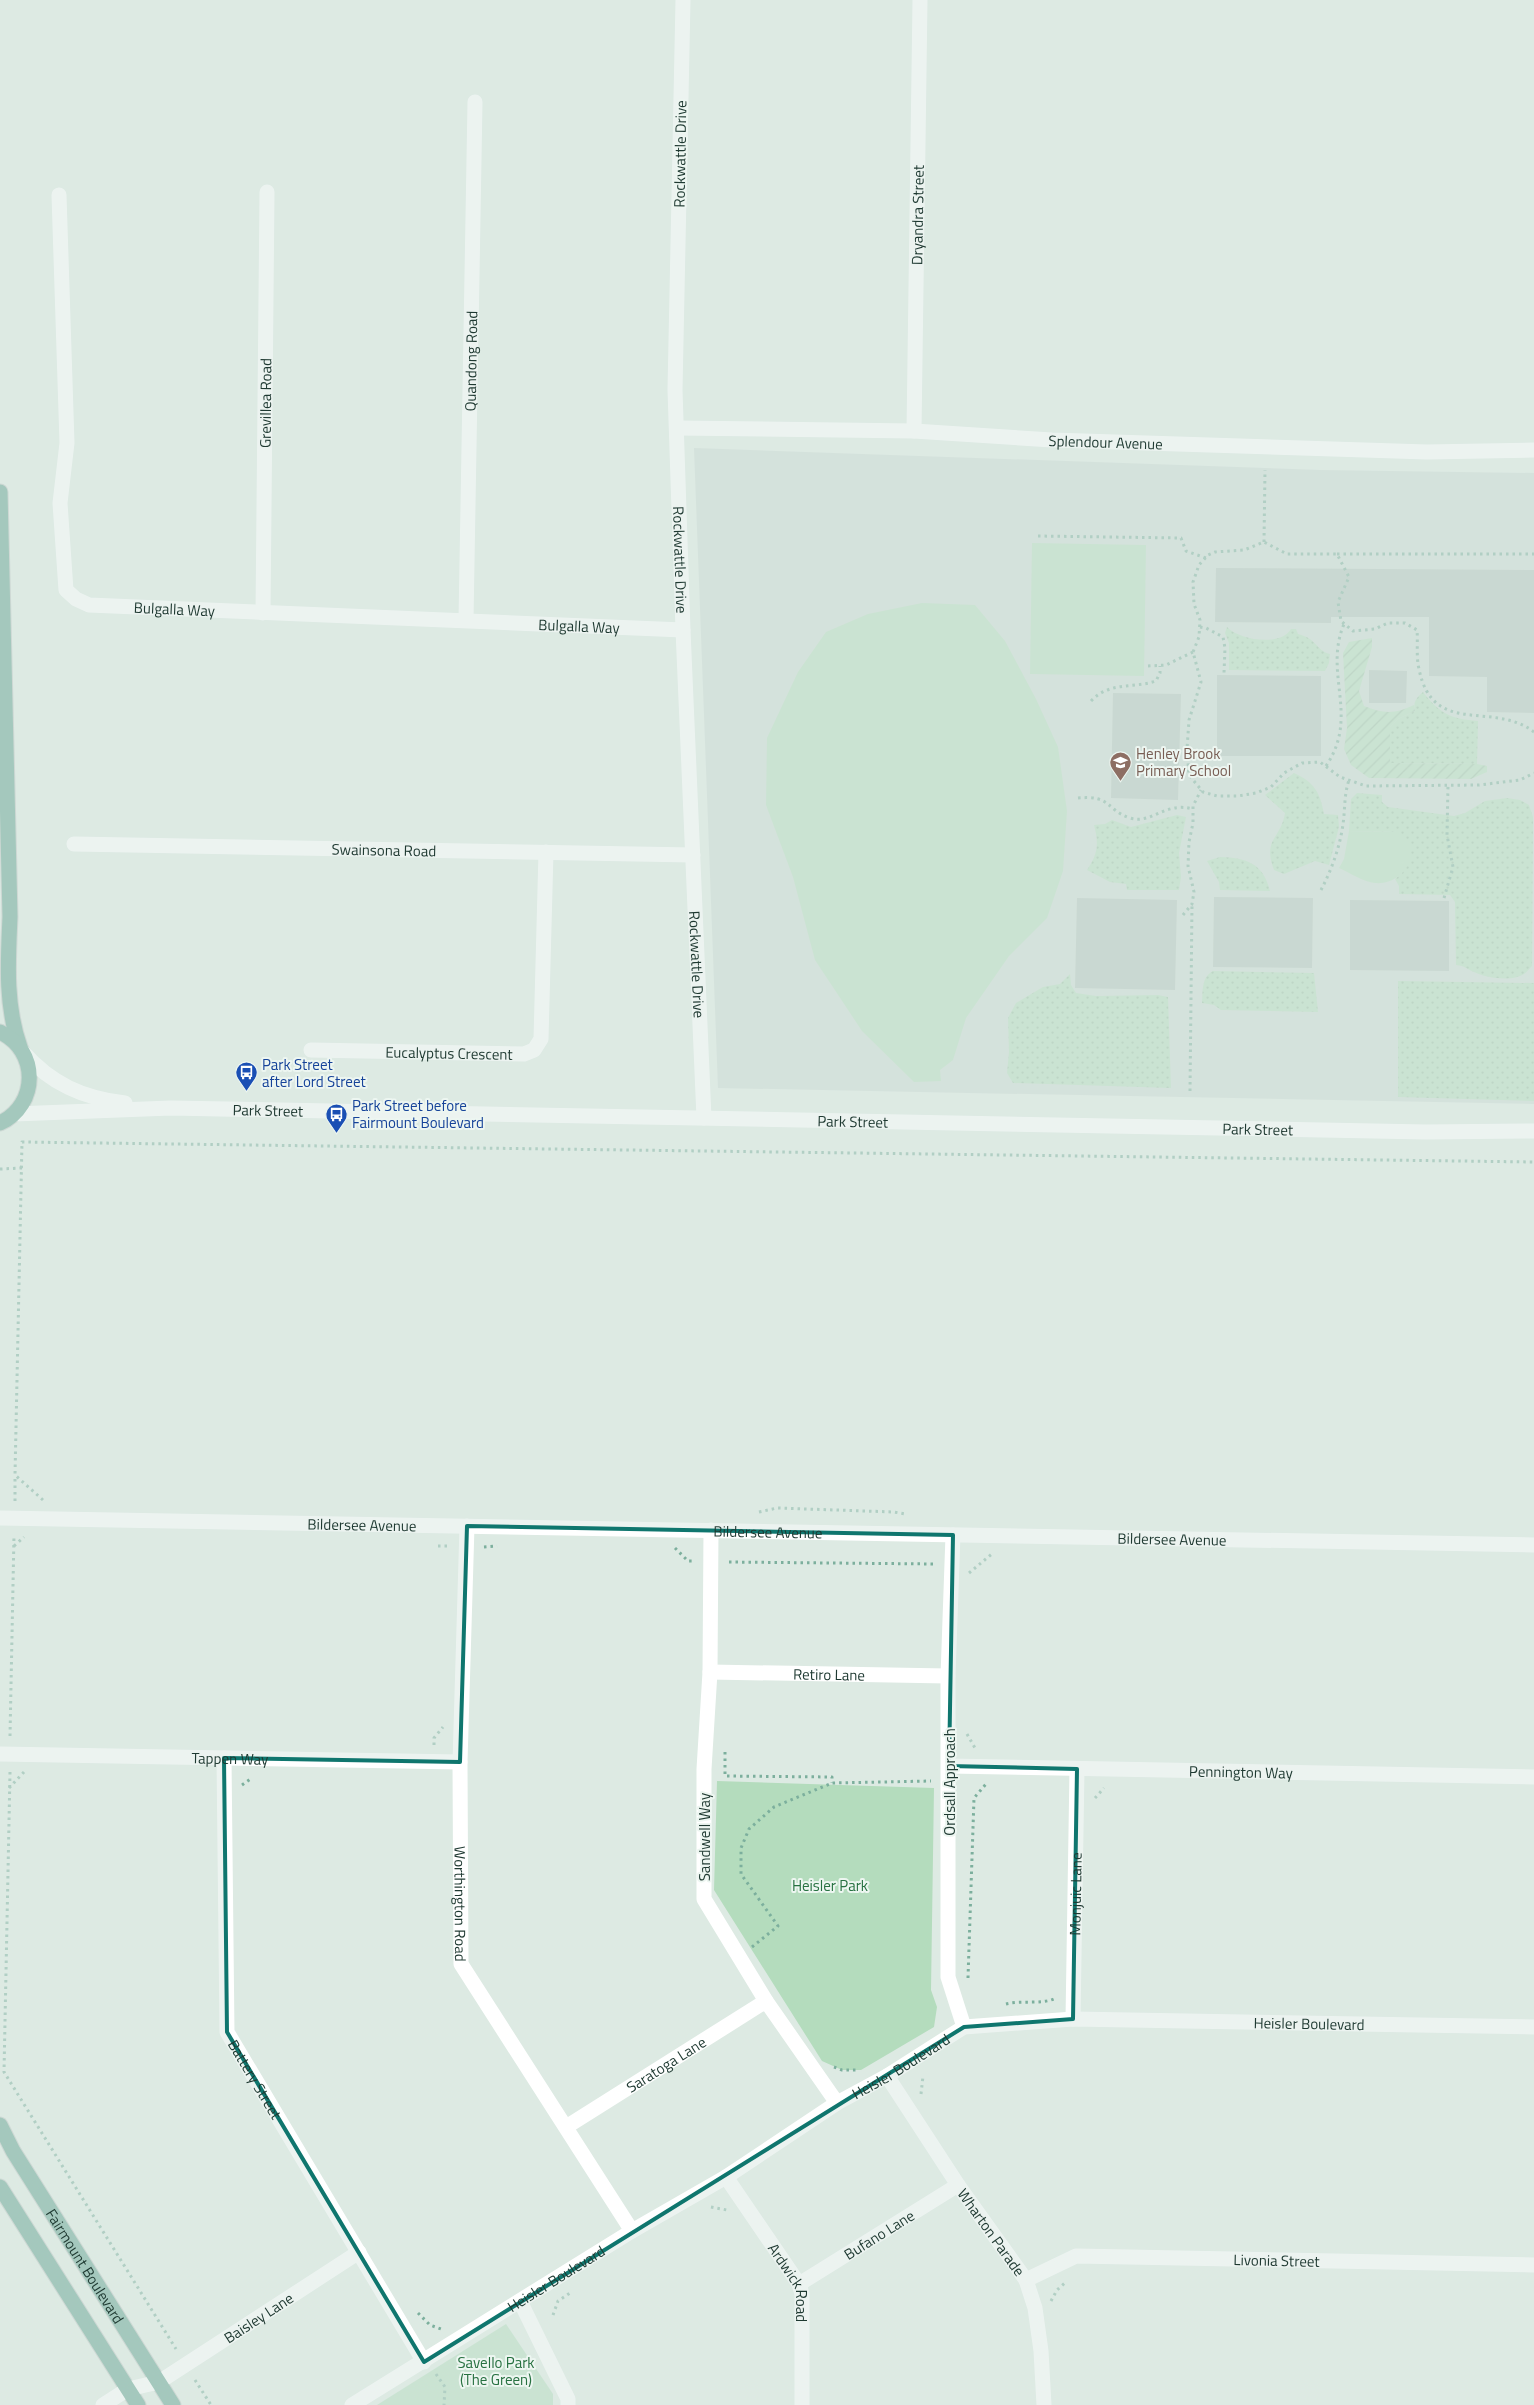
<svg xmlns="http://www.w3.org/2000/svg" width="1534" height="2405" font-family="'Titillium Web',sans-serif">
  <style>
    .built { fill: #cbd9d2 }
    .grass { fill: url(#grass-dots) }
    .park { fill: #b4dcbd }
    .garden { fill: url(#garden-furrows) }
    .building { fill: #b2c4bc }
    .lines { fill: none; stroke-linecap: round; stroke-linejoin: round }
    .major-casing { stroke: #bcc4c1; stroke-width: 17 }
    .path { stroke: #7caf9d; stroke-width: 3; stroke-dasharray: 2.5 4; stroke-linecap: butt }
    .minor { stroke: #fff; stroke-width: 15 }
    .major { stroke: #5fa18e; stroke-width: 15 }
    .marked { fill: none; stroke: #0f766e; stroke-width: 4; stroke-linejoin: round }
    .labels { text-anchor: middle; dominant-baseline: central; stroke-width: 4; stroke-linejoin: round; paint-order: stroke }
    .street-label { font-size: 15px; fill: #1e3931; stroke: #edf6f1 }
    .education-label { font-size: 15px; fill: #785e54; stroke: #edf6f1; text-anchor: start }
    .transit-label { font-size: 15px; fill: #164399; stroke: #edf6f1; text-anchor: start }
    .park-label { font-size: 15px; fill: #277141; stroke: #edf6f1 }
  </style>
  <defs>
    <pattern id="grass-dots" width="8" height="8" patternUnits="userSpaceOnUse" patternTransform="scale(1.25)"><rect width="8" height="8" fill="#b4dcbd"/><path d="M2 2h.1M6 6h.1" fill="none" stroke="#9abea3" stroke-width="1.8" stroke-linecap="round"/></pattern>
    <pattern id="garden-furrows" width="10" height="10" patternUnits="userSpaceOnUse" patternTransform="scale(1.25)"><rect width="10" height="10" fill="#b4dcbd"/><path d="M-1 1l2-2M0 10L10 0M9 11l2-2" fill="none" stroke="#9abea3"/></pattern>
  </defs>
  <rect width="100%" height="100%" fill="#ddeae3"/>
  <path class="built" d="M694,448L1320,470L1534,473V1104L718,1088Z"/>
  <g class="grass">
    <path d="M1227,627C1239,640 1281,647 1291,629H1296L1298,634C1318,639 1315,650 1330,654L1329,663L1325,671L1229,670V643L1225,633Z"/>
    <path d="M1423,692C1440,714 1451,719 1478,721L1477,764L1390,763V727L1398,719L1415,711C1413,702 1416,698 1423,692Z"/>
    <path d="M1294,773C1314,782 1320,792 1324,814L1338,815L1339,827L1329,865L1315,861L1284,874L1274,870C1262,839 1281,839 1285,813L1265,795Z"/>
    <path d="M1357,793L1382,795V802L1388,807L1454,816L1465,813L1485,801L1507,798L1520,800L1529,805L1533,817L1532,966C1530,968 1527,972 1524,974C1512,982 1486,978 1474,972C1467,969 1465,966 1456,965L1455,902L1450,895L1399,894V886L1395,879L1402,873L1397,832L1349,831L1351,799Z"/>
    <path d="M1177,815L1186,817L1179,853L1181,877L1179,890H1127L1126,884L1110,882L1087,870C1098,854 1099,844 1094,825L1105,824L1112,820L1131,827Z"/>
    <path d="M1220,857C1247,858 1263,863 1270,891L1220,890L1219,882L1207,861Z"/>
    <path d="M1213,971L1314,973L1318,1012L1221,1010L1214,1005L1202,1003C1203,992 1201,977 1213,971Z"/>
    <path d="M1070,974L1071,985L1076,993L1096,996L1158,995L1168,997L1171,1088L1013,1083L1007,1073L1009,1052L1008,1018L1016,1003L1043,987L1060,984Z"/>
    <path d="M1398,981L1534,983V1101L1398,1097Z"/>
  </g>
  <g class="park">
    <path d="M1032,543L1146,545L1144,676L1030,674Z"/>
    <path d="M922,603L975,605L1005,641L1036,699L1058,747L1067,811L1063,871L1047,918L1009,956L966,1018L953,1060L940,1070L941,1081L914,1082L862,1031L815,960L793,877L766,805L767,738L798,672L826,632L868,614Z"/>
    <path d="M1349,831L1397,832C1426,848 1405,886 1375,883C1364,882 1350,873 1339,868L1344,859Z"/>
    <path d="M717,1781L934,1788L931,1990L937,2007L934,2027L861,2070H842L822,2061L714,1890Z"/>
    <path d="M506,2324L553,2394V2405H377Z"/>
  </g>
  <path class="garden" d="M1372,638V647L1359,691L1364,706C1384,714 1395,714 1414,705L1415,711L1398,719L1390,727V763L1477,764L1487,766V772L1471,779L1369,778L1351,765L1344,749L1347,728L1343,653L1349,642Z"/>
  <g class="building">
    <path d="M1216,568L1534,570V713L1487,712V677L1429,676V617H1331V623L1215,622Z"/>
    <path d="M1369,670L1407,671L1406,703H1369Z"/>
    <path d="M1217,675L1321,676V756H1217Z"/>
    <path d="M1113,693L1181,694L1178,800L1111,798Z"/>
    <path d="M1214,897L1313,898L1312,968L1213,967Z"/>
    <path d="M1077,898L1177,900L1175,990L1075,988Z"/>
    <path d="M1350,900L1449,901V971L1350,970Z"/>
  </g>
  <g class="lines">
    <defs>
      <g id="major">
        <path d="M0,492L10,917C8,961 5,1005 20,1047"/>
        <path d="M0,1032C39,1050 39,1105 0,1123"/>
        <path id="s24" d="M0,2125L13,2151L173,2405"/>
        <path d="M0,2187L138,2405"/>
      </g>
    </defs>
    <use href="#major" class="major-casing"/>
    <g class="path">
      <path d="M1038,536L1181,538L1186,551L1206,558"/>
      <path d="M1264,542L1265,470"/>
      <path d="M1337,554H1534"/>
      <path d="M1200,627L1206,628L1223,637L1225,648L1224,673"/>
      <path d="M1148,666L1166,665L1193,652"/>
      <path d="M1091,701C1110,681 1132,689 1156,681L1160,673V666"/>
      <path d="M1534,732C1492,700 1433,738 1419,669C1416,657 1418,642 1417,630L1405,623H1388L1375,629L1353,631L1341,621L1338,602L1349,577L1337,554H1287L1264,542L1244,550L1215,552L1208,555L1199,565L1193,582L1194,604L1200,620L1199,637L1193,652L1201,682L1189,720L1187,749L1189,775L1203,792L1217,796H1238L1256,793L1271,787L1284,773L1302,763L1320,762L1340,777L1366,786L1479,785L1520,780L1534,773"/>
      <path d="M1326,766C1360,716 1323,674 1344,624"/>
      <path d="M1078,798C1112,795 1106,810 1130,818C1151,825 1165,801 1193,809"/>
      <path d="M1321,890C1333,867 1342,841 1344,815C1345,802 1345,792 1349,780"/>
      <path d="M1444,898L1453,867L1447,835L1448,785"/>
      <path d="M1183,915L1192,904L1194,892L1188,866L1189,842L1193,823V806L1201,790"/>
      <path d="M1190,1091L1192,904"/>
      <path d="M0,1169L22,1168"/>
      <path d="M43,1500L15,1475L22,1142L1534,1162"/>
      <path d="M15,1501V1475"/>
      <path d="M759,1512L777,1508L894,1512L905,1514"/>
      <path d="M14,1546L24,1537"/>
      <path d="M438,1546H450"/>
      <path d="M484,1547L497,1546"/>
      <path d="M675,1548L688,1561H693"/>
      <path d="M729,1562L935,1564"/>
      <path d="M969,1573L993,1553"/>
      <path d="M967,1734L975,1748"/>
      <path d="M10,1736L14,1535"/>
      <path d="M434,1745V1738L443,1727"/>
      <path d="M725,1752V1776L832,1777V1783"/>
      <path d="M10,1772L4,2072L176,2349"/>
      <path d="M242,1785L252,1778"/>
      <path d="M9,1788L24,1772"/>
      <path d="M1095,1798L1104,1788"/>
      <path d="M752,1947L778,1926L741,1874V1848L749,1829L774,1807L832,1783L931,1781"/>
      <path d="M968,1978L974,1798L986,1784"/>
      <path d="M1006,2004C1022,2000 1042,2005 1056,1998"/>
      <path d="M834,2067L842,2070H857"/>
      <path d="M921,2094L923,2076"/>
      <path d="M711,2207L727,2210"/>
      <path d="M1051,2301L1057,2290L1066,2282"/>
      <path d="M418,2313L430,2325L441,2329"/>
      <path d="M553,2315L558,2301L570,2293"/>
      <path d="M436,2374L445,2387L444,2405"/>
      <path d="M195,2380L211,2405"/>
    </g>
    <g class="minor">
      <path id="s1" d="M683,0L675,390L683,630L704,1118"/>
      <path id="s2" d="M59,195L67,443L60,503L66,590L76,599L89,605L683,630"/>
      <path id="s3" d="M677,428L914,431L1052,440L1427,452L1534,450"/>
      <path id="s4" d="M914,431L920,0"/>
      <path id="s5" d="M263,613L267,192"/>
      <path id="s6" d="M466,620L475,102"/>
      <path id="s7" d="M74,844L693,855"/>
      <path id="s8" d="M311,1050L524,1054L534,1050L541,1039L546,852"/>
      <path d="M23,1052C51,1084 83,1098 125,1103"/>
      <path id="s9" d="M14,1114L171,1108L1426,1132L1534,1131"/>
      <path id="s10" d="M0,1518L1534,1545"/>
      <path id="s11" d="M467,1526L460,1762L461,1964L632,2231"/>
      <path d="M711,1530L710,1672L704,1769V1899L766,2001L837,2103"/>
      <path d="M953,1535L948,1676V1977L964,2027"/>
      <path id="s12" d="M710,1672L948,1676"/>
      <path id="s13" d="M0,1754L460,1762"/>
      <path id="s14" d="M224,1758L227,2032L424,2362"/>
      <path id="s15" d="M949,1766L1534,1777"/>
      <path id="s16" d="M1073,2019L1077,1769"/>
      <path id="s17" d="M887,2076L958,2185L1026,2280L1035,2308L1041,2351L1044,2405"/>
      <path id="s18" d="M566,2127L766,2001"/>
      <path id="s19" d="M726,2177L799,2284L802,2294V2405"/>
      <path id="s20" d="M1026,2280L1076,2256L1534,2265"/>
      <path id="s21" d="M799,2284L958,2185"/>
      <path d="M520,2301L568,2399V2405"/>
      <path id="s22" d="M103,2405L128,2389L159,2382L359,2252"/>
      <path id="s23" d="M352,2405L632,2231L726,2177L837,2103L887,2076L964,2027L1073,2019L1534,2027"/>
    </g>
    <use href="#major" class="major"/>
  </g>
  <path d="M0 0H1534V2405H0ZM467,1526L953,1535L949,1766L1077,1769L1073,2019L964,2027L424,2362L227,2032L224,1758L460,1762Z" fill="#ddeae3" fill-opacity=".55" fill-rule="evenodd"/>
  <path class="marked" d="M467,1526L953,1535L949,1766L1077,1769L1073,2019L964,2027L424,2362L227,2032L224,1758L460,1762Z"/>
  <defs>
    <symbol id="school-pin" viewBox="-11 -11 22 30"><path d="M0 17L-7.5 6A9.5 9.5 0 1 1 7.5 6Z" fill="#8d6e63" stroke="#edf6f1"/><path d="M0-5L7-2L0 1L-7-2ZM-4 1L0 2.5L4 1V4Q0 6-4 4Z" fill="#fff"/></symbol>
    <symbol id="bus-pin" viewBox="-11 -11 22 30"><path d="M0 17L-7.5 6A9.5 9.5 0 1 1 7.5 6Z" fill="#1a4fb4" stroke="#edf6f1"/><path d="M-5-6H5V4H4V6H2V4H-2V6H-4V4H-5ZM-3.5-4V0h7V-4ZM-3.5 1.2v1.5H-2V1.2ZM2 1.2v1.5H3.5V1.2Z" fill="#fff"/></symbol>
  </defs>
  <g fill-rule="evenodd">
    <use href="#school-pin" x="1108" y="750" width="25" height="34"/>
    <use href="#bus-pin" x="234" y="1060" width="25" height="34"/>
    <use href="#bus-pin" x="324" y="1102" width="25" height="34"/>
  </g>
  <g class="labels">
    <g class="street-label">
      <text transform="translate(680 154) rotate(-89)">Rockwattle Drive</text>
      <text stroke="none"><textPath href="#s4" startOffset="216">Dryandra Street</textPath></text>
      <text stroke="none"><textPath href="#s6" startOffset="259">Quandong Road</textPath></text>
      <text stroke="none"><textPath href="#s5" startOffset="210">Grevillea Road</textPath></text>
      <text stroke="none"><textPath href="#s3" startOffset="429">Splendour Avenue</textPath></text>
      <text stroke="none"><textPath href="#s1" startOffset="560">Rockwattle Drive</textPath></text>
      <text stroke="none"><textPath href="#s2" startOffset="509">Bulgalla Way</textPath></text>
      <text stroke="none"><textPath href="#s2" startOffset="914">Bulgalla Way</textPath></text>
      <text stroke="none"><textPath href="#s7" startOffset="310">Swainsona Road</textPath></text>
      <text stroke="none"><textPath href="#s1" startOffset="965">Rockwattle Drive</textPath></text>
      <text stroke="none"><textPath href="#s8" startOffset="138">Eucalyptus Crescent</textPath></text>
      <text stroke="none"><textPath href="#s9" startOffset="254">Park Street</textPath></text>
      <text stroke="none"><textPath href="#s9" startOffset="839">Park Street</textPath></text>
      <text stroke="none"><textPath href="#s9" startOffset="1244">Park Street</textPath></text>
      <text stroke="none"><textPath href="#s10" startOffset="362">Bildersee Avenue</textPath></text>
      <text stroke="none"><textPath href="#s10" startOffset="768">Bildersee Avenue</textPath></text>
      <text stroke="none"><textPath href="#s10" startOffset="1172">Bildersee Avenue</textPath></text>
      <text stroke="none"><textPath href="#s12" startOffset="119">Retiro Lane</textPath></text>
      <text stroke="none"><textPath href="#s13" startOffset="230">Tappen Way</textPath></text>
      <text stroke="none"><textPath href="#s15" startOffset="292">Pennington Way</textPath></text>
      <text transform="translate(949 1782) rotate(-90)">Ordsall Approach</text>
      <text transform="translate(704 1837) rotate(-90)">Sandwell Way</text>
      <text stroke="none"><textPath href="#s16" startOffset="125">Monjuic Lane</textPath></text>
      <text stroke="none"><textPath href="#s11" startOffset="378">Worthington Road</textPath></text>
      <text stroke="none"><textPath href="#s23" startOffset="1065">Heisler Boulevard</textPath></text>
      <text stroke="none"><textPath href="#s18" startOffset="118">Saratoga Lane</textPath></text>
      <text stroke="none"><textPath href="#s23" startOffset="645">Heisler Boulevard</textPath></text>
      <text stroke="none"><textPath href="#s14" startOffset="329">Battery Street</textPath></text>
      <text stroke="none"><textPath href="#s17" startOffset="188">Wharton Parade</textPath></text>
      <text stroke="none"><textPath href="#s21" startOffset="94">Bufano Lane</textPath></text>
      <text stroke="none"><textPath href="#s20" startOffset="256">Livonia Street</textPath></text>
      <text stroke="none"><textPath href="#s24" startOffset="165">Fairmount Boulevard</textPath></text>
      <text stroke="none"><textPath href="#s23" startOffset="240">Heisler Boulevard</textPath></text>
      <text stroke="none"><textPath href="#s19" startOffset="125">Ardwick Road</textPath></text>
      <text stroke="none"><textPath href="#s22" startOffset="180">Baisley Lane</textPath></text>
    </g>
    <g class="education-label">
      <text x="1136" y="753">Henley Brook<tspan x="1136" dy="17">Primary School</tspan></text>
    </g>
    <g class="transit-label">
      <text x="262" y="1064">Park Street<tspan x="262" dy="17">after Lord Street</tspan></text>
      <text x="352" y="1105">Park Street before<tspan x="352" dy="17">Fairmount Boulevard</tspan></text>
    </g>
    <g class="park-label">
      <text x="830" y="1885">Heisler Park</text>
      <text x="496" y="2362">Savello Park<tspan x="496" dy="17">(The Green)</tspan></text>
    </g>
  </g>
</svg>
